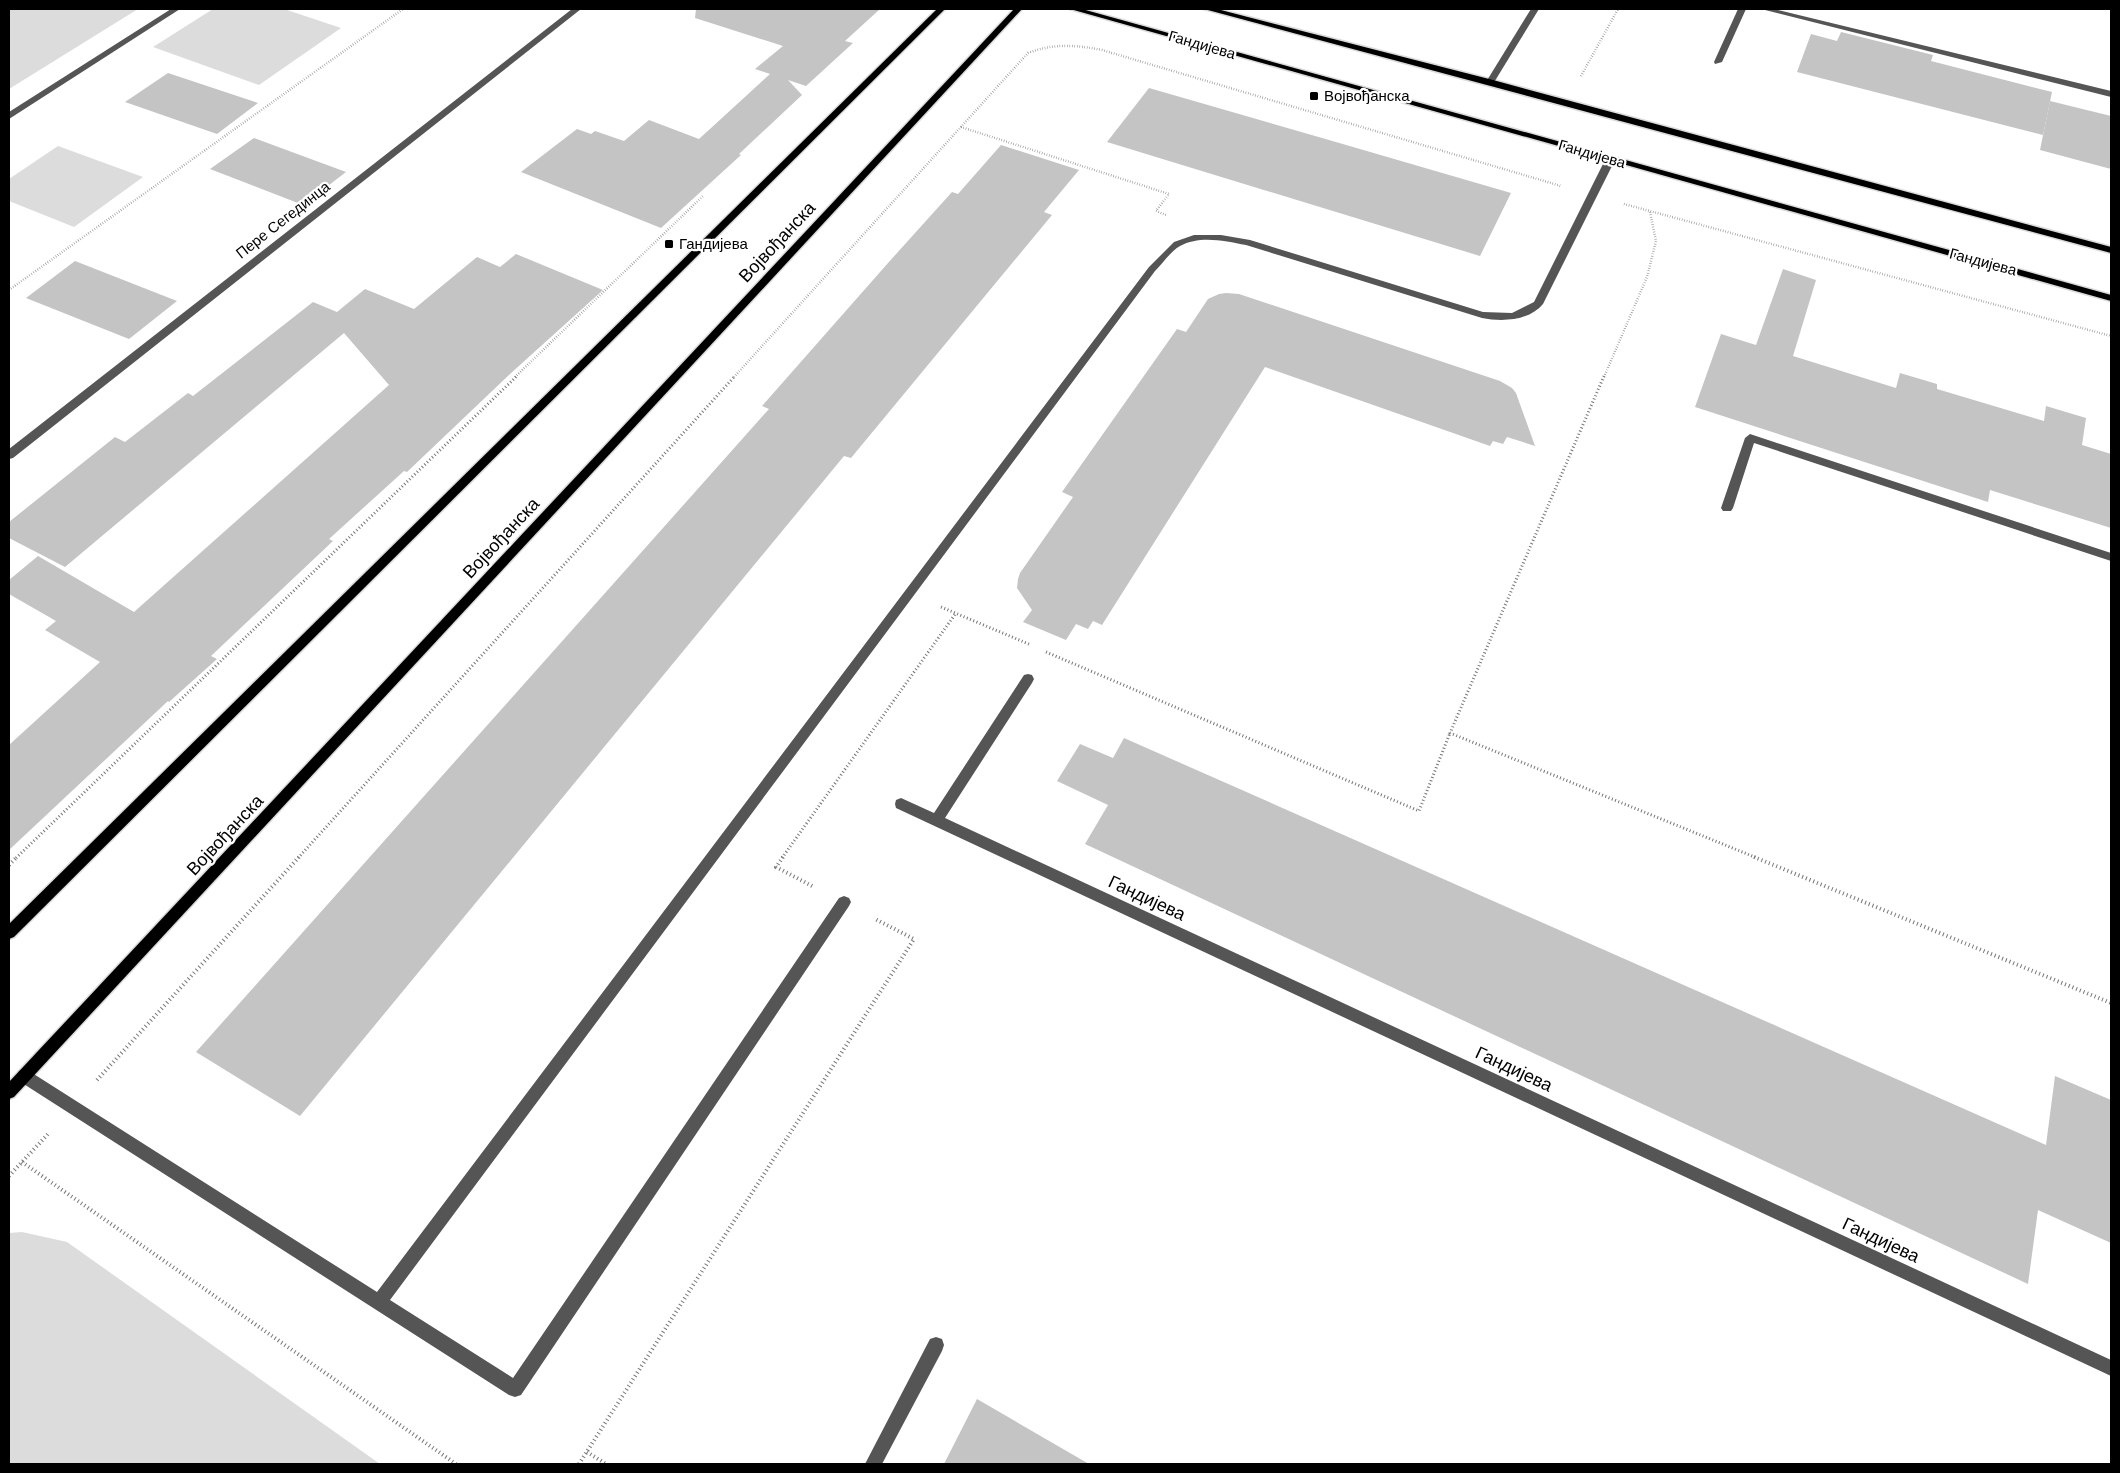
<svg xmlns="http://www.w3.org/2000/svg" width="2120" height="1473" font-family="'DM Sans',sans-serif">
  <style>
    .green { fill: #dcdcdc }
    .building { fill: #c4c4c4 }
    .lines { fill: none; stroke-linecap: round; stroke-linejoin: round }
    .major-casing { stroke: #dbdbdb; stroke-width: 3 }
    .path-far2 { stroke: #777; stroke-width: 2.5; stroke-dasharray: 0.5 2; stroke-linecap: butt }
    .path-far1 { stroke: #777; stroke-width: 3; stroke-dasharray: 1 2.5; stroke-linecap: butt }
    .path { stroke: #777; stroke-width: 4; stroke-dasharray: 1 3; stroke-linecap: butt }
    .minor { fill: #555; fill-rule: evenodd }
    .major { fill: #000; fill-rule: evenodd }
    .poi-dot { fill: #000; stroke: #fff; stroke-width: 2 }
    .labels { text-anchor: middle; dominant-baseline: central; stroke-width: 4.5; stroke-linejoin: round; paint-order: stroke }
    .far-street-label { font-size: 15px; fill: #000; stroke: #fff }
    .far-poi-label { font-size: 15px; fill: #000; stroke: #fff; text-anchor: start }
    .street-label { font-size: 18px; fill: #000; stroke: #fff }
  </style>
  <rect width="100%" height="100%" fill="#fff"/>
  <g class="green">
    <path d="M9,9H138L9,89Z"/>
    <path d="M213,9H284L341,28L259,85L153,47Z"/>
    <path d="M58,146L143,177L74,227L9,201V179Z"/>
    <path d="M22,1232L67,1242L380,1464H9V1233Z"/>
  </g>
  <g class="building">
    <path d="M696,9H880L845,41L853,43L806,86L788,80L802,95L739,154L741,155L661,228L521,172L577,129L591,134L595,131L624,141L649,120L699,139L770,74L755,69L783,46L695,18Z"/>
    <path d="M1841,32L1933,55L1931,61L2052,92L2043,135L1797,72L1811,34L1837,41Z"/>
    <path d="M168,73L258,103L217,134L125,102Z"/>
    <path d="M1149,88L1329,140L1511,193L1480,256L1107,142Z"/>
    <path d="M2050,101L2111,116V169L2040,150Z"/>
    <path d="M254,138L346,172L303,205L210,169Z"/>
    <path d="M1001,145L1079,170L1044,212L1052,215L851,458L844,456L300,1116L196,1052L769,409L762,406L888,263L952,192L958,194Z"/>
    <path d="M516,254L603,290L510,374L407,472L404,471L329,539L333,541L211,656L217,659L169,702L168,701L9,850V745L100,662L45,630L56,621L9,594V580L38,556L134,612L389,385L344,333L65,567L9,538V522L115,437L125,442L188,393L193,396L313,302L337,312L365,289L414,309L477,257L500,267Z"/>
    <path d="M75,261L177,301L129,339L26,298Z"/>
    <path d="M1783,269L1816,280L1793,356L1896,388L1900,373L1937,384V389L2044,421L2046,406L2086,418L2082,445L2111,454V528L1990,490L1988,502L1695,407L1721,334L1756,345Z"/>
    <path d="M1226,293L1239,294L1500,381L1512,388L1516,393L1535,446L1507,437L1503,444L1493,441L1490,446L1265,367L1102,625L1093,621L1088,629L1076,624L1066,640L1023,622L1032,610L1017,588L1018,579L1020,573L1073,497L1062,492L1177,329L1186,332L1208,299L1219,294Z"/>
    <path d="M1124,738L2046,1145L2055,1076L2111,1100V1243L2038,1210L2028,1284L1085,844L1108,805L1057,781L1080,744L1113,758Z"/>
    <path d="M977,1399L1089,1464H944Z"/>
  </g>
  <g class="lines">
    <defs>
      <g id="major">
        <path d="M937,9H945L14,937L9,939V924Z"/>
        <path d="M1014,9H1022L14,1097L9,1099V1082Z"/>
        <path d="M1070,9H1082L2111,295V301Z"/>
        <path d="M1204,9H1217L1493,80L2111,247V253Z"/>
      </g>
    </defs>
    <use href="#major" class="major-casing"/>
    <g class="path-far2">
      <path d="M1581,76L1618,9"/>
      <path d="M961,127L1169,194L1156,211L1166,215"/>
      <path d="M1624,204L2111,336"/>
      <path d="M9,290L403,9"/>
      <path d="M515,377L703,196"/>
      <path d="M734,377L1028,53C1054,43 1076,45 1102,50L1561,186"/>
      <path d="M1604,377L1647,277L1656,241L1650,212"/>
    </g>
    <g class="path-far1">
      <path d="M1604,376L1450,733L1757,858"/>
      <path d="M941,607L1031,645"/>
      <path d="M1046,652L1419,811L1450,733"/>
      <path d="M16,858L517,376"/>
      <path d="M298,858L735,376"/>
      <path d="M782,858L956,613"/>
    </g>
    <g class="path">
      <path d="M783,857L776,867L814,887"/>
      <path d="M1754,857L2111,1003"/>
      <path d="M9,865L17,857"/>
      <path d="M97,1080L299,857"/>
      <path d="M22,1162L456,1464"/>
      <path d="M9,1176L49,1133"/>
      <path d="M587,1452L606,1464"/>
      <path d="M579,1464L914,939L875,919"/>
    </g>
    <g class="minor">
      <path d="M171,9H180L9,119V112Z"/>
      <path d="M572,9H581L13,458L9,459V449Z"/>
      <path d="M1531,9H1539L1493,84H1487L1486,82Z"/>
      <path d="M1738,9H1746L1722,62L1715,64L1714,62Z"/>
      <path d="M1761,9H1774L2111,91V97Z"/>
      <path d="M1610,157L1615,160L1543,304C1529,321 1502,322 1482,318L1246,245C1225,241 1200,235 1180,246C1170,252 1163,263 1155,271L390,1300L513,1378L839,898L844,896L849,898L851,902L849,906L521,1395L515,1397L509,1395L19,1081L17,1076L19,1071L24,1069L29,1071L377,1292L1149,267L1174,242L1194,235H1221L1250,240L1483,312L1512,313L1534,302L1605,160Z"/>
      <path d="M1750,434L2111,553V561L1754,443L1733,508L1731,511H1723L1721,508L1745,438Z"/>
      <path d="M1028,674L1032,675L1034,679L1032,683L945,818L2111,1360V1376L896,808L895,804L896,800L901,798L934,813L1024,675Z"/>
      <path d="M936,1337L942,1339L944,1345L942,1351L882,1464H865L930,1339Z"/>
    </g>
    <use href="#major" class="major"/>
  </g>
  <g class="poi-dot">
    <rect x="1309" y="91" width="10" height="10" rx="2.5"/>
    <rect x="664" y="239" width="10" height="10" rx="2.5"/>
  </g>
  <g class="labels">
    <g class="far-street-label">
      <text transform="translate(1202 45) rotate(16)">Гандијева</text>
      <text transform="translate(1592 154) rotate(16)">Гандијева</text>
      <text transform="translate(283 220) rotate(-38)">Пере Сегединца</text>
      <text transform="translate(1983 262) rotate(15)">Гандијева</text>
    </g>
    <g class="far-poi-label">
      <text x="1324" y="96">Војвођанска</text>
      <text x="679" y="244">Гандијева</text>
    </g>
    <g class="street-label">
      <text transform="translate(777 242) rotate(-47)">Војвођанска</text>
      <text transform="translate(501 538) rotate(-47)">Војвођанска</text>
      <text transform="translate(225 835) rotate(-47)">Војвођанска</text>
      <text transform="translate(1147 898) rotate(25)">Гандијева</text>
      <text transform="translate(1514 1069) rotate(25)">Гандијева</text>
      <text transform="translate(1881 1240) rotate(25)">Гандијева</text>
    </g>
  </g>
  <rect width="2120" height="1473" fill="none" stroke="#000000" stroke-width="20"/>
</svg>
